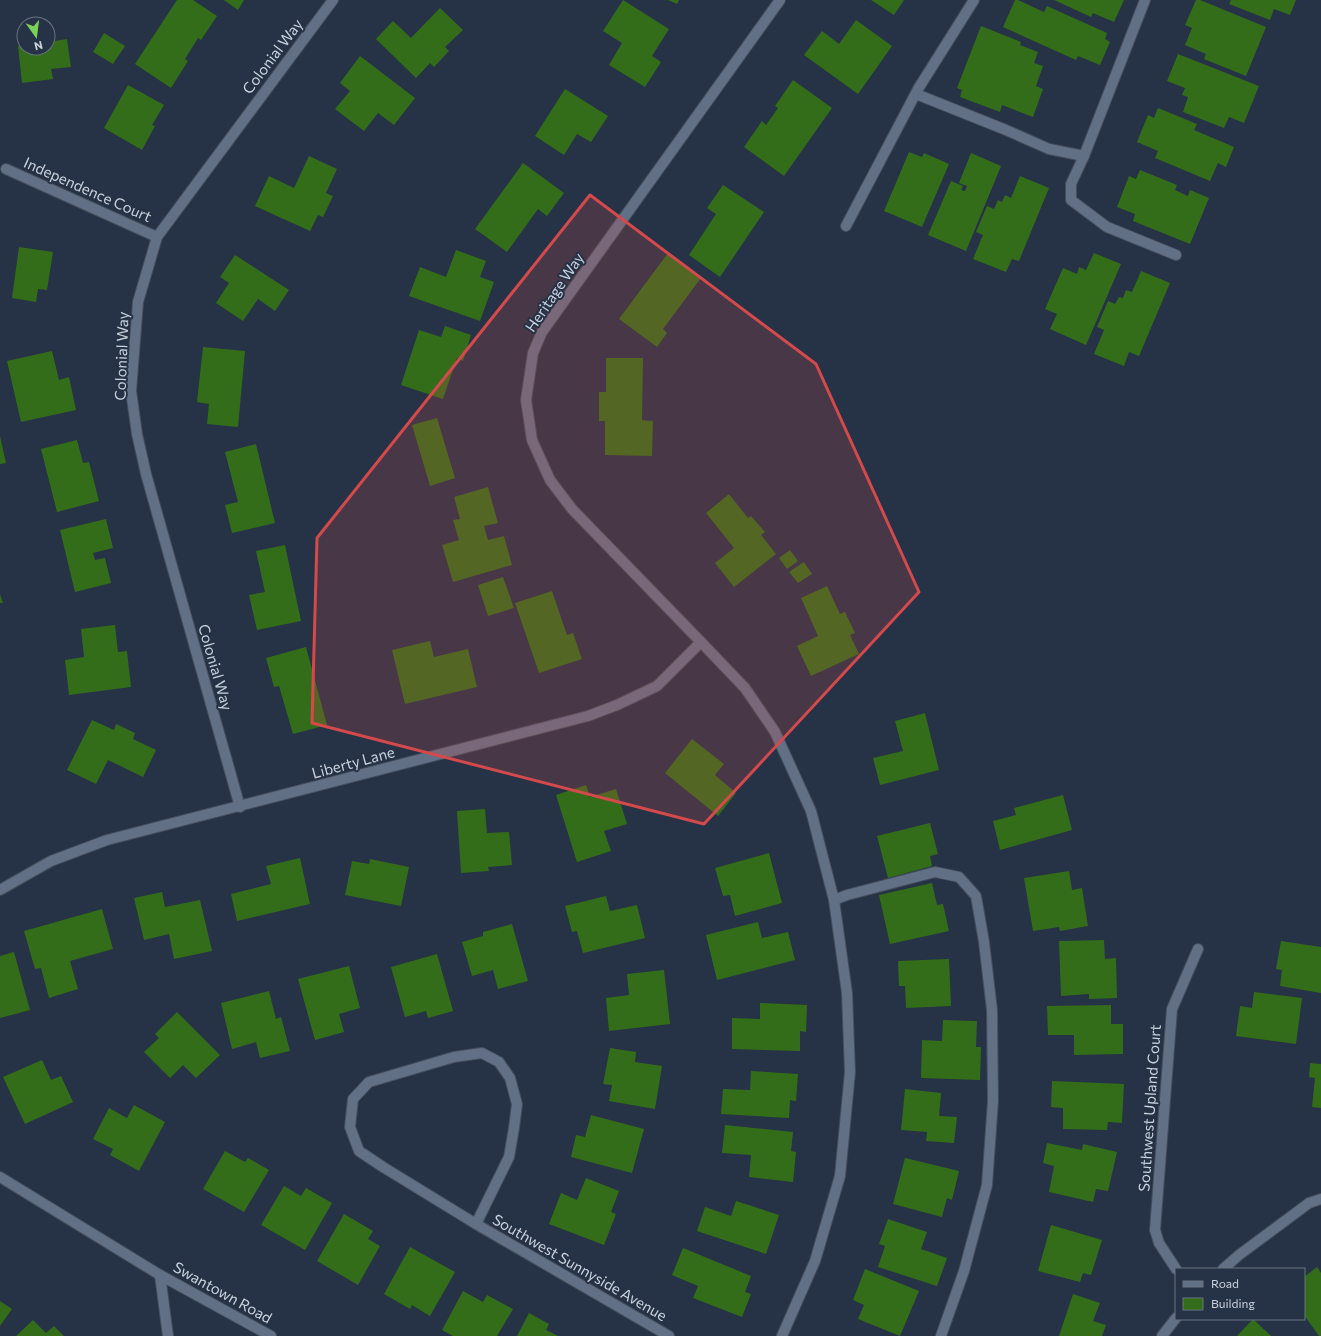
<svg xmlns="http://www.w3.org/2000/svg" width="1321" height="1336" font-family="Commissioner,sans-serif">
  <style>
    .building { fill: #346d1a }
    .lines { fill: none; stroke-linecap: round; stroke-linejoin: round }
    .lane-casing { stroke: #434e5c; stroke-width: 12 }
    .street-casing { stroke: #434e5c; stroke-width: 12 }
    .secondary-casing { stroke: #434e5c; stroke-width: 12 }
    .lane { stroke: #627085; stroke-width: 10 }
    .street { stroke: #627085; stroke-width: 10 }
    .secondary { stroke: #627085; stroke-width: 10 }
    .marked { fill: #d44a4c; fill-opacity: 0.2; stroke: #d44a4c; stroke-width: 3; stroke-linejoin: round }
    .labels { text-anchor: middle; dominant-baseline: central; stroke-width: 4; stroke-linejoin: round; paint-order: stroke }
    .street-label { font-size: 15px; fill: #cad2de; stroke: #263245 }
  </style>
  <rect width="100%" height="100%" fill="#263245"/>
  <g class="building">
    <path d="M177,0H193L217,16L201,40L198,38L185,59L188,61L171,88L135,64Z"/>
    <path d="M224,0H244L238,10Z"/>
    <path d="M623,0L669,29L652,56L661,62L645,87L609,65L622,43L603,31Z"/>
    <path d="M668,0H679L677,4Z"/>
    <path d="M871,0H904L894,15Z"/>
    <path d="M1015,0H1018L1044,12L1047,6L1107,33L1105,39L1110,42L1100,65L1078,56L1076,60L1003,27Z"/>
    <path d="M1054,0H1124L1114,22L1093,13L1091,17Z"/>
    <path d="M1196,0H1200L1266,27L1246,76L1204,59L1206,54L1185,45L1192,28L1185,25Z"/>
    <path d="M1231,0H1296L1290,15L1274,9L1270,20L1229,4Z"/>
    <path d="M440,8L463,30L445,47L449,51L434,67L430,63L416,78L376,39L393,21L411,38Z"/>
    <path d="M856,20L892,46L858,94L804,55L822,31L839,44Z"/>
    <path d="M981,26L1021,42L1020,45L1038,52L1034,63L1043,66L1036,86L1043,89L1033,117L1002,105L1000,112L960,97L962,90L957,88Z"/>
    <path d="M104,33L125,46L113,64L93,52Z"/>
    <path d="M67,39L71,67L51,69L53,79L22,83L18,46L24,45V48H48V42Z"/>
    <path d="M1178,54L1259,86L1244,123L1229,117L1224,128L1183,112L1188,97L1182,95L1185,88L1167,81Z"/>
    <path d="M360,56L415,98L394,125L378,113L364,131L335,109L350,91L340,83Z"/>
    <path d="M793,80L832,108L784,176L744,147L762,121L766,125L778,108L775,106Z"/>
    <path d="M128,85L164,105L152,125L155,126L142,150L104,128Z"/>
    <path d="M565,89L608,116L591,142L577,134L564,155L535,136Z"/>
    <path d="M1158,108L1197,124L1194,130L1234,147L1226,167L1218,163L1210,181L1155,158L1158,151L1137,142L1148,115L1154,118Z"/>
    <path d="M909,152L922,157L924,153L949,164L922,227L884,211Z"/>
    <path d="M971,153L1001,166L966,251L928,235L951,181L963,186L961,190L965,191L967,186L959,183Z"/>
    <path d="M309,156L337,169L326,193L333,196L323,217L318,215L310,231L255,206L269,176L294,188Z"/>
    <path d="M523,163L564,193L547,216L538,209L507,252L475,229Z"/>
    <path d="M1140,170L1177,185L1175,190L1188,196L1190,190L1209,198L1190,244L1133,221L1135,214L1117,207L1129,176L1136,179Z"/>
    <path d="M1020,176L1049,188L1019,261L1012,259L1006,272L973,259L983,235L976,232L987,206L994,209L998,200L1002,202L1005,195L1011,198Z"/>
    <path d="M723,185L764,212L720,277L689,255L716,214L707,208Z"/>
    <path d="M19,247L53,252L47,290L38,289L36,302L12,298Z"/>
    <path d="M456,250L486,261L480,277L494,282L480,321L409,296L420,267L446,277Z"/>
    <path d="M668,253L701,278L663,329L667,333L657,347L619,319Z"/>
    <path d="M1094,253L1121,264L1086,345L1050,329L1057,314L1045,309L1063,268L1077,274L1079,267L1086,270Z"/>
    <path d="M235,255L289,290L275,311L258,299L243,321L216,303L229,283L220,277Z"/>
    <path d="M1141,271L1170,283L1139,356L1129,352L1124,366L1094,354L1104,330L1097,327L1108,301L1115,304L1119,297L1123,298L1126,290L1132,292Z"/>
    <path d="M445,326L471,335L463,361L457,358L443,399L401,385L419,330L441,337Z"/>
    <path d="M203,347L245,351L238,427L207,424L209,404L197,402Z"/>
    <path d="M52,351L59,380L69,377L76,410L21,422L7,361Z"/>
    <path d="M606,358H643L642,420L653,421L652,456L605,455V421H599V392H606Z"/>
    <path d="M437,418L455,478L430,486L412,425Z"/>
    <path d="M0,436L6,463L0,464Z"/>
    <path d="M77,440L83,463L89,462L99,501L57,512L41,449Z"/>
    <path d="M256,444L275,523L232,533L225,505L238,502L225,452Z"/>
    <path d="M488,487L498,523L484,526L488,540L504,536L512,565L453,582L442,545L459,540L453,520L460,519L454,497Z"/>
    <path d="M729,494L748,518L751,516L765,532L761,535L776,554L734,587L715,563L734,548L706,513Z"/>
    <path d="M106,519L113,548L93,553L95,560L105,558L111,583L75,592L60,530Z"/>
    <path d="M285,545L301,621L257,630L249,595L265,592L256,551Z"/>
    <path d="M790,550L798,561L787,569L779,558Z"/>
    <path d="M804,562L812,574L798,583L789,572Z"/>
    <path d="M503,577L514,608L488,616L478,585Z"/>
    <path d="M827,586L840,614L845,612L855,633L850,635L859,654L811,676L797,646L818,636L801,598Z"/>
    <path d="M552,591L567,635L573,633L582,659L539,673L515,603Z"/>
    <path d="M0,594L3,603H0Z"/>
    <path d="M115,625L118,652L127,651L131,687L69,695L65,660L84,657L81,629Z"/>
    <path d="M430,641L434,657L468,649L477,687L405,704L392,650Z"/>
    <path d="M306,647L327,725L293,734L279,686L274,687L266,658Z"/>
    <path d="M925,713L939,770L880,785L873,758L903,751L895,721Z"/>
    <path d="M92,720L114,730L116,724L135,733L133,739L156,750L143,777L108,760L96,784L67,770Z"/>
    <path d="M692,739L724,764L715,775L736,793L718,816L665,773Z"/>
    <path d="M586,785L590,797L616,789L627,824L604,831L611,851L577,862L556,795Z"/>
    <path d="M1063,795L1072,830L1000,850L993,821L1016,815L1014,808Z"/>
    <path d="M485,809L487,833L509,832L512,865L488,867L489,871L461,873L457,811Z"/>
    <path d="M930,823L938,854L930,856L932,866L888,878L877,836Z"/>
    <path d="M769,853L782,903L735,916L730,895L723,896L715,868Z"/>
    <path d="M300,858L310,904L237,921L231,894L271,884L266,866Z"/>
    <path d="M370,859L409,867L401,906L345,895L352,861L369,864Z"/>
    <path d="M1069,871L1072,890L1082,888L1088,926L1060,931L1059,927L1033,931L1024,878Z"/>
    <path d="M932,883L937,905L943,904L949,931L890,944L879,895Z"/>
    <path d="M162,892L165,907L200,900L212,951L174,959L169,934L144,940L134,898Z"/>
    <path d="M606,896L610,911L637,905L645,938L583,953L577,931L572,932L565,906Z"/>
    <path d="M102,909L113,949L70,961L78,989L49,998L41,968L35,969L24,931Z"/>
    <path d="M758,922L762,938L788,932L795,960L717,980L706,935Z"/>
    <path d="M512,924L528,981L498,989L493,970L472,976L462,942L483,936V932Z"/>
    <path d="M1104,940L1105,959L1116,958L1117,998L1089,999V994L1061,996L1059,941Z"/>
    <path d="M1281,941L1321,947V993L1280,986L1282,970L1276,969Z"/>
    <path d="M14,952L30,1010L0,1018V956Z"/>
    <path d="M437,954L453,1011L428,1018L426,1011L405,1017L391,967Z"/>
    <path d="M949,959L951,1006L906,1008L905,986H899L898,961Z"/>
    <path d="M349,966L360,1008L339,1014L344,1032L315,1040L298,979Z"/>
    <path d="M664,970L670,1024L609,1031L606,998L629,995L627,974Z"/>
    <path d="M269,991L276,1019L281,1017L290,1051L260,1058L256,1042L232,1049L221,1003Z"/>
    <path d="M1254,992L1302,998L1296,1044L1236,1036L1240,1006L1252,1008Z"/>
    <path d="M760,1003L807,1005L806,1032L800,1031V1051L732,1049V1018L760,1019Z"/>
    <path d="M1111,1005V1024H1123V1054L1074,1055V1035H1048L1047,1006Z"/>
    <path d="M177,1012L220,1055L196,1078L183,1065L170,1078L144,1052L159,1038L155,1034Z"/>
    <path d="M943,1020L977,1021L976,1047H981L980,1080L921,1078L922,1040L942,1041Z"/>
    <path d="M610,1048L636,1052L635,1062L662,1066L655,1109L609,1101L612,1085L603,1084Z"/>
    <path d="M42,1060L51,1080L61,1076L73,1102L25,1124L3,1077Z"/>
    <path d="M1310,1063L1321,1064V1108L1312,1107L1315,1078L1309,1077Z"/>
    <path d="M751,1071L798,1074L796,1101L790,1100L789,1118L721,1114L723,1089L750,1090Z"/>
    <path d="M1052,1081L1124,1084L1122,1123L1108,1122L1107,1130L1063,1129V1108L1051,1107Z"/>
    <path d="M905,1089L941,1093L939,1116L957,1117L954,1143L926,1141L927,1132L901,1130Z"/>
    <path d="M134,1105L165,1122L139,1171L110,1155L113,1149L93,1139L109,1108L127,1118Z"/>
    <path d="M591,1115L644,1129L632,1173L571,1157L576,1135L585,1137Z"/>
    <path d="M725,1125L793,1132L791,1151L796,1152L793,1182L749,1177L751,1155L722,1153Z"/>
    <path d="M1047,1143L1082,1150L1083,1144L1117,1152L1108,1191L1096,1189L1093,1202L1049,1192L1054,1166L1043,1163Z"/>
    <path d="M225,1151L245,1162L248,1158L269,1170L244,1212L203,1189Z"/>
    <path d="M905,1158L959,1171L952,1200L947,1198L942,1217L893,1204Z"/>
    <path d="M586,1178L619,1191L611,1212L616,1214L604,1245L549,1224L561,1193L577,1200Z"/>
    <path d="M284,1186L301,1196L306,1188L332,1203L305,1250L261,1225Z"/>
    <path d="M736,1201L779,1215L766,1254L697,1231L705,1207L731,1216Z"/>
    <path d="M344,1214L373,1231L368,1239L380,1246L358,1285L317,1261Z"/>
    <path d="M888,1219L927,1232L921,1249L947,1258L937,1286L878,1267L885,1246L879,1244Z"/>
    <path d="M1051,1225L1102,1240L1091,1275L1083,1273L1080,1282L1038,1271Z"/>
    <path d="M410,1247L455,1272L430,1316L412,1305L410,1309L384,1294Z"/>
    <path d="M683,1248L751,1276L745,1292L751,1294L742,1317L693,1298L698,1286L672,1275Z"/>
    <path d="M1317,1267L1321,1273V1336H1319L1304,1315V1277Z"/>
    <path d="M865,1269L919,1291L900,1336L858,1319L864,1305L853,1300Z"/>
    <path d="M463,1291L483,1302L487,1295L513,1309L497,1336H453L442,1330Z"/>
    <path d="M1073,1294L1100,1303L1093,1321L1106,1325L1102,1336H1059Z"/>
    <path d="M0,1301L12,1309L0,1326Z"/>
    <path d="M529,1313L549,1324L546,1330L558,1336H517Z"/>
    <path d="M1253,1319L1271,1336H1237Z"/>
    <path d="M33,1320L46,1333L54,1326L64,1336H16Z"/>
  </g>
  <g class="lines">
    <defs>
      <g id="lane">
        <path d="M846,226L918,89L974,0"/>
        <path d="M834,900L847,895L935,872L959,877L976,896L984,942L992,1010L993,1101L987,1185L964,1271L941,1336"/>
      </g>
      <g id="street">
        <path d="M780,0L542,332L533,353L526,400L532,440L550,480L572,509L701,642L745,688L775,732L811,811L834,900L847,993L850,1072L840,1176L815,1261L782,1336"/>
        <path d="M916,94L1006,130L1049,149L1084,156L1145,0"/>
        <path d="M1084,156L1071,184V200L1107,227L1176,255"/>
        <path d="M6,169L157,237"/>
        <path d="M240,807L146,474L137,434L131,391L138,302L157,237L333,0"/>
        <path d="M0,890L51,861L107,840L588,716L617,705L657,686L701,642"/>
        <path d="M476,1224L509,1157L514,1128L517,1104L510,1078L499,1062L482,1053L454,1057L369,1082L353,1099L350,1127L359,1151L383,1167L476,1224L669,1336"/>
        <path d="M1176,1269L1159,1243L1155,1230L1172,1009L1198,949"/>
        <path d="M1223,1269L1239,1255L1309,1203L1321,1199"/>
        <path d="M160,1275L168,1336"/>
        <path d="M1162,1336L1176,1318"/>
      </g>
      <path id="secondary" d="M0,1177L160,1275L271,1336"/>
    </defs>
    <use href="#lane" class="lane-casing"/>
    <use href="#street" class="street-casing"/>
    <use href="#secondary" class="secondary-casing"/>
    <use href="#lane" class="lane"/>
    <use href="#street" class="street"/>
    <use href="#secondary" class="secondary"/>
  </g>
  <path class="marked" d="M590,195L816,364L919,592L704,824L312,723L317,538Z"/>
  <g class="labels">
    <g class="street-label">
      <text transform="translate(272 56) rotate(-53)">Colonial Way</text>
      <text transform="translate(88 189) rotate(24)">Independence Court</text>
      <text transform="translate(554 292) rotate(-56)">Heritage Way</text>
      <text transform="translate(121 356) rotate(-88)">Colonial Way</text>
      <text transform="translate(216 667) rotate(74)">Colonial Way</text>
      <text transform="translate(353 762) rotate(-15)">Liberty Lane</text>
      <text transform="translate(1149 1108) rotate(-86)">Southwest Upland Court</text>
      <text transform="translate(580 1267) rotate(30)">Southwest Sunnyside Avenue</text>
      <text transform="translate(223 1292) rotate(29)">Swantown Road</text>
    </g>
  </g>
  <rect x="1175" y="1268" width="130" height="52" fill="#263245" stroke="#687282"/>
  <rect x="1183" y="1281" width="20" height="6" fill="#627085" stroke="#687282"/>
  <text x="1211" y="1288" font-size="12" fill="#cad2de">Road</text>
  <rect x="1183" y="1298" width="20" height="12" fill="#346d1a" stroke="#687282"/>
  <text x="1211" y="1308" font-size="12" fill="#cad2de">Building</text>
  <g transform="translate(36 36) rotate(166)"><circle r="19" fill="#263245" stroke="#687282"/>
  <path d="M0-3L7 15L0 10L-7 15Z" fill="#7ad157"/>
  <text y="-6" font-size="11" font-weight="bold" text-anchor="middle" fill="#cad2de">N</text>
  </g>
</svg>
